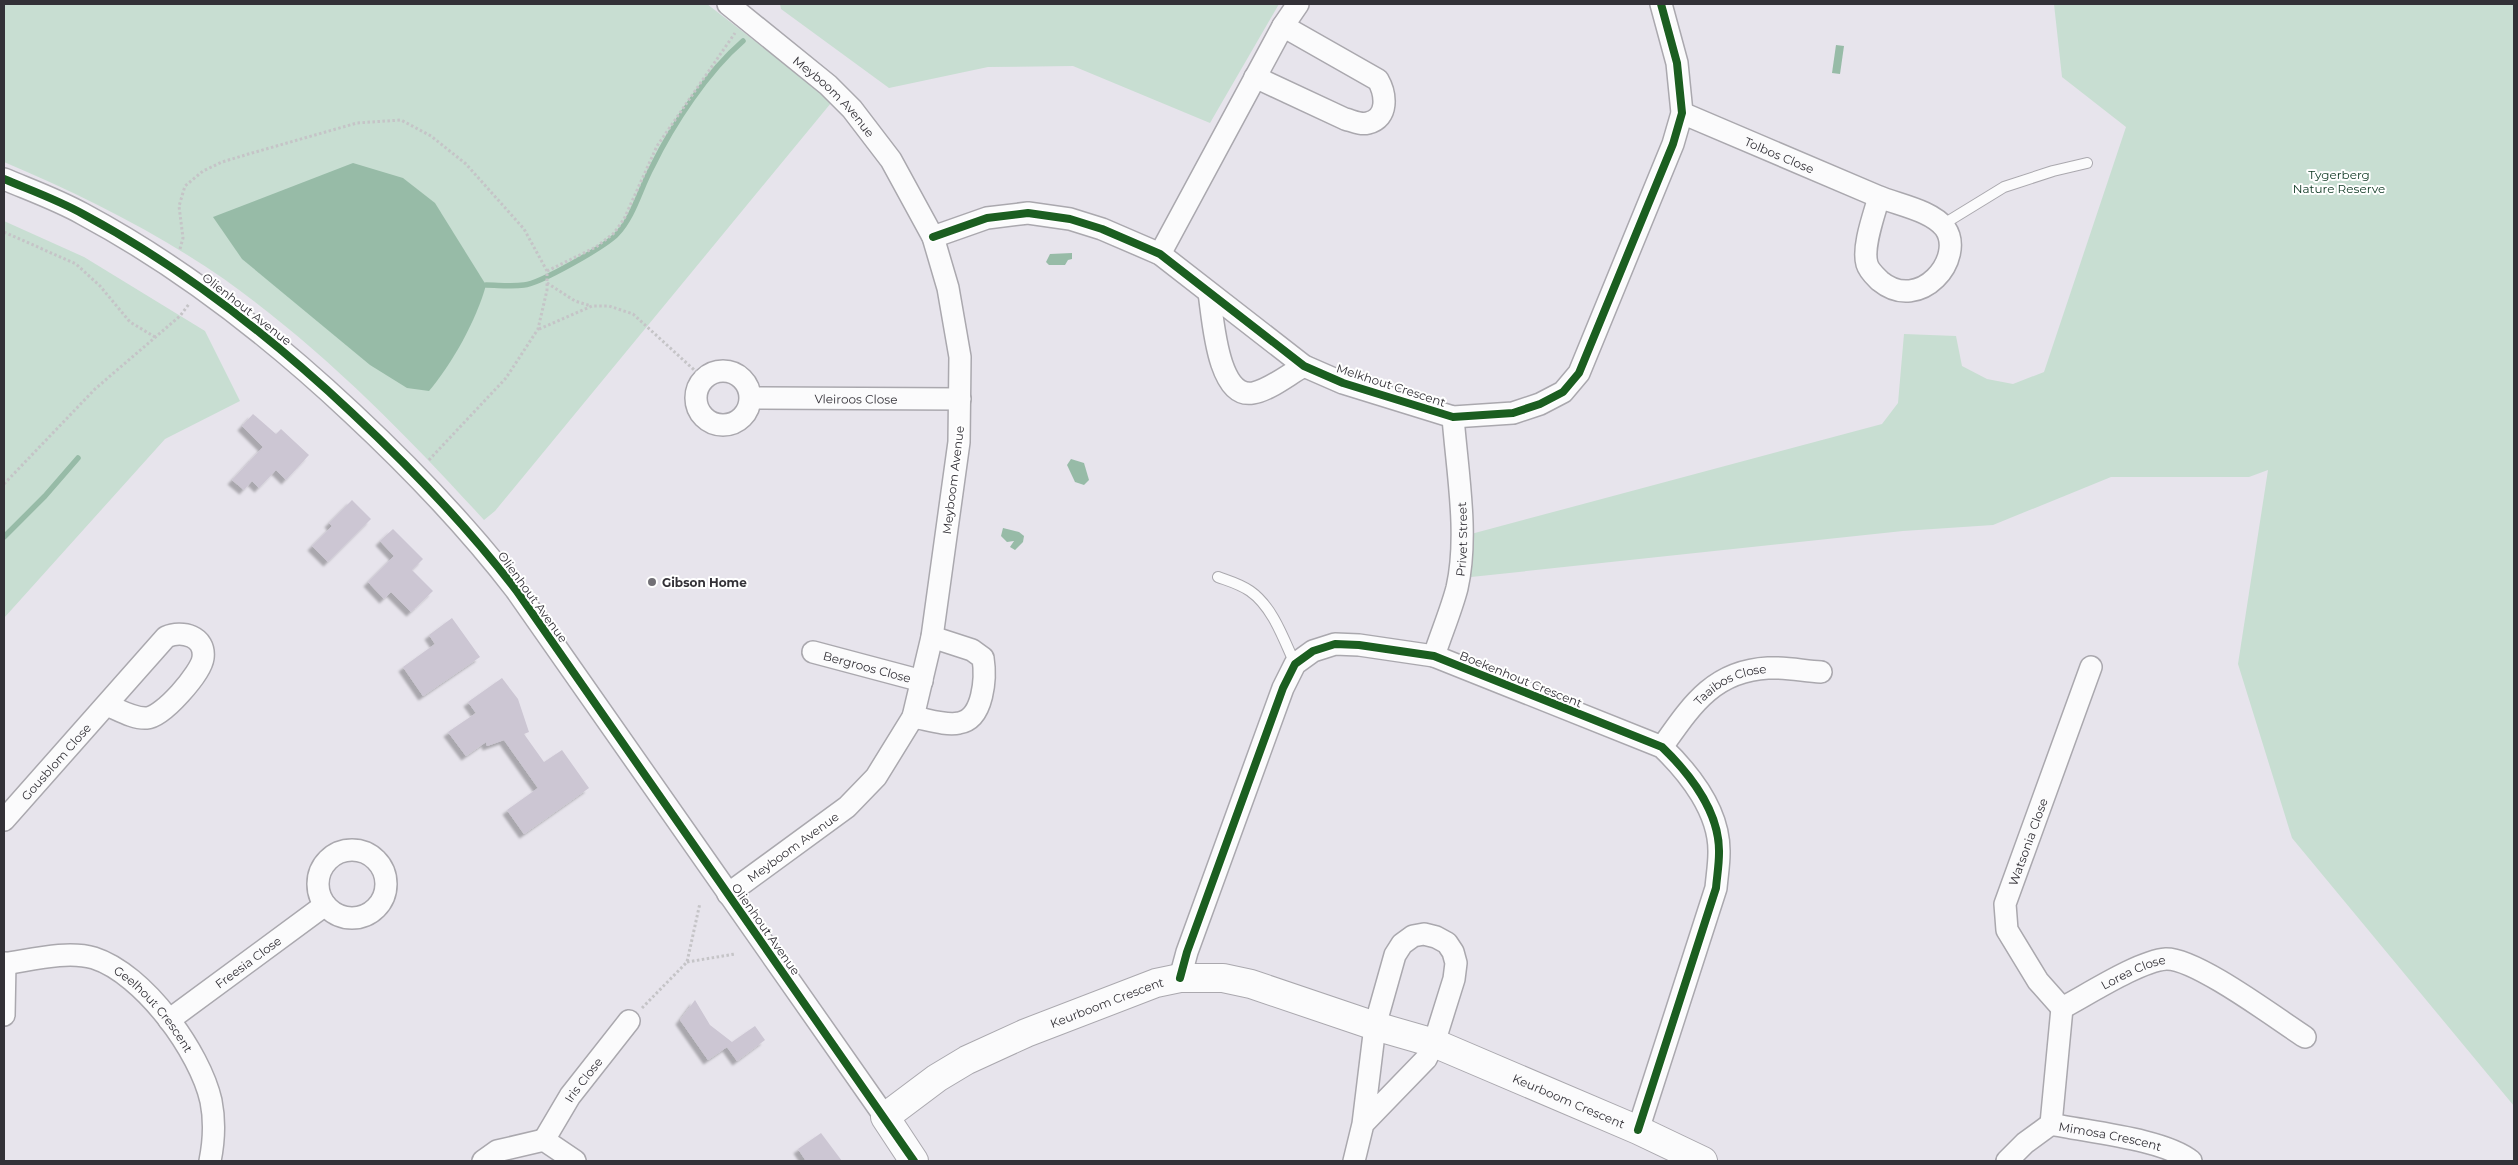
<svg xmlns="http://www.w3.org/2000/svg" width="2518" height="1165" font-family="Montserrat,sans-serif">
  <style>
    .green { fill: #c8ded2 }
    .water { fill: #97bba7 }
    .lines { fill: none; stroke-linecap: round; stroke-linejoin: round }
    .stream { stroke: #97bba7; stroke-width: 5.5 }
    .building { fill: #ccc6d3; filter: url(#shadow) }
    .lane-casing { stroke: #aaa8ae; stroke-width: 12 }
    .street-casing { stroke: #aaa8ae; stroke-width: 24 }
    .secondary-casing { stroke: #aaa8ae; stroke-width: 30 }
    .path { stroke: #c5c4c7; stroke-width: 3; stroke-dasharray: 2.5 2.5; stroke-linecap: butt }
    .lane { stroke: #fbfbfc; stroke-width: 10 }
    .street { stroke: #fbfbfc; stroke-width: 21 }
    .secondary { stroke: #fbfbfc; stroke-width: 28 }
    .cycleway-casing { stroke: #fff; stroke-width: 11 }
    .cycleway { stroke: #1b5e20; stroke-width: 8 }
    .poi-dot { fill: #727076; stroke: #fff; stroke-width: 2 }
    .labels { text-anchor: middle; dominant-baseline: central; stroke-width: 4; stroke-linejoin: round; paint-order: stroke }
    .street-label { font-size: 12px; fill: #333137; stroke: #fff }
    .park-label { font-size: 12px; fill: #0b3620; stroke: #fff }
    .poi-label { font-size: 12px; font-weight: bold; fill: #333137; stroke: #fff; text-anchor: start }
  </style>
  <defs>
    <filter id="shadow"><feDropShadow dx="-4.5" dy="4.5" stdDeviation="1" flood-color="#0004"/></filter>
  </defs>
  <rect width="100%" height="100%" fill="#e7e4ec"/>
  <g class="green">
    <path d="M4,4H707L813,86L831,103L495,511L484,520C405,433 321,348 224,279C156,232 80,194 4,162Z"/>
    <path d="M780,4H1279L1210,123L1073,66L988,67L889,88L781,9Z"/>
    <path d="M2054,4H2514V1106L2292,838L2238,664L2268,470L2249,477H2111L1993,525L1903,531L1471,577V534L1882,424L1898,403L1904,334L1956,336L1962,366L1987,379L2013,384L2044,372L2126,127L2062,77Z"/>
    <path d="M4,221L84,257L205,331L240,401L165,439L4,618Z"/>
  </g>
  <g class="water">
    <path d="M1836,45L1844,46L1840,74L1832,73Z"/>
    <path d="M353,163L403,178L435,203L486,285C477,319 452,364 429,391L407,388L370,365L242,259L213,217Z"/>
    <path d="M1072,253V259L1068,260L1065,265H1049L1046,262L1050,254Z"/>
    <path d="M1071,459L1084,463L1089,480L1084,485L1075,482L1067,465Z"/>
    <path d="M1003,528L1019,532L1024,536L1023,542L1015,550L1010,547L1014,541L1007,542L1001,536Z"/>
  </g>
  <g class="lines">
    <g class="stream">
      <path d="M486,285C498,285 511,287 524,285C539,284 606,246 617,234C634,216 640,189 652,167C673,124 707,72 743,41"/>
      <path d="M4,537L45,496L78,458"/>
    </g>
  </g>
  <g class="building">
    <path d="M253,414L276,434L281,429L309,455L286,480L276,470L259,488L252,481L244,490L232,480L263,447L242,426Z"/>
    <path d="M352,500L371,519L328,562L312,546L332,526L329,523Z"/>
    <path d="M393,529L423,559L412,570L433,591L411,612L391,592L384,599L368,582L394,556L380,541Z"/>
    <path d="M452,618L480,657L423,696L403,667L435,644L429,635Z"/>
    <path d="M502,678L518,699L529,732L524,734L544,762L562,750L589,788L524,834L507,810L538,788L504,740L487,746L486,742L466,756L448,732L476,713L468,702Z"/>
    <path d="M695,1000L710,1025L732,1042L755,1026L765,1040L737,1061L727,1047L708,1060L680,1020Z"/>
    <path d="M821,1133L842,1161H806L798,1149Z"/>
  </g>
  <g class="lines">
    <defs>
      <g id="lane">
        <path d="M1942,225L2004,187L2053,171L2087,163"/>
        <path d="M1218,577C1229,581 1240,584 1250,591C1273,607 1284,640 1295,664"/>
      </g>
      <g id="street">
        <path id="s1" d="M728,4L828,85L852,109L891,160L933,237L948,288L960,357L959,442L932,637L913,717L876,777L847,807L728,894"/>
        <path d="M1255,77L1345,119C1353,121 1360,125 1368,123C1389,118 1386,94 1378,80L1283,26"/>
        <path id="s2" d="M1682,113C1747,141 1812,169 1877,196C1898,205 1931,210 1945,228C1966,258 1920,314 1880,281C1875,276 1869,271 1867,264C1862,247 1874,215 1879,197"/>
        <path d="M4,179C30,190 58,200 83,214C182,267 270,336 352,413C412,469 466,525 516,590L885,1117"/>
        <path d="M933,237L987,218L1028,213L1070,219L1102,229L1160,254L1304,366L1343,383L1453,417L1513,413L1540,404L1563,392L1579,373L1673,144L1682,113L1677,63L1661,4"/>
        <path d="M1160,254L1283,26L1298,4"/>
        <path d="M1209,293C1213,317 1217,399 1253,393C1270,390 1289,374 1304,366"/>
        <circle cx="723" cy="398" r="27"/>
        <path id="s3" d="M751,398L960,399"/>
        <path id="s4" d="M813,652L922,681"/>
        <path id="s5" d="M1434,656C1441,634 1451,611 1457,588C1469,535 1457,470 1453,417"/>
        <path d="M913,717C926,719 946,726 959,723C984,719 986,677 983,658L972,650L932,637"/>
        <path id="s6" d="M1662,747C1691,706 1713,671 1768,668C1785,667 1804,671 1821,672"/>
        <path id="s7" d="M4,820L166,637C182,630 206,636 203,658C201,673 163,717 147,718C134,719 119,710 107,705"/>
        <circle cx="352" cy="884" r="34"/>
        <path id="s8" d="M4,964C31,960 67,950 94,958C144,974 200,1052 211,1101C215,1121 214,1141 210,1161"/>
        <path d="M1180,978L1187,952L1283,688L1295,664L1313,651L1335,644L1359,645L1434,656L1662,747C1689,773 1720,812 1719,853C1719,865 1717,876 1716,888L1638,1130"/>
        <path id="s9" d="M2062,1008L2038,981L2007,930L2005,904L2091,667"/>
        <path id="s10" d="M2062,1008C2087,995 2139,961 2166,959C2196,958 2277,1019 2305,1037"/>
        <path d="M4,1015L5,963"/>
        <path id="s11" d="M169,1020L325,905"/>
        <path d="M2051,1124L2062,1008"/>
        <path id="s12" d="M544,1140L570,1096L629,1021"/>
        <path d="M483,1161L497,1151L544,1140L575,1161"/>
        <path d="M1354,1161L1363,1124L1375,1026L1395,955L1402,944L1413,936L1424,934L1436,937L1447,943L1453,952L1456,963L1454,979L1434,1043L1426,1059L1363,1124"/>
        <path id="s13" d="M2007,1161L2025,1143L2051,1124C2088,1132 2164,1139 2191,1161"/>
      </g>
      <g id="secondary">
        <path id="s14" d="M914,1161L885,1117L937,1078L967,1060L1026,1033L1156,983L1180,978H1223L1251,984L1375,1026L1434,1043L1638,1130L1703,1161"/>
      </g>
    </defs>
    <use href="#lane" class="lane-casing"/>
    <use href="#street" class="street-casing"/>
    <use href="#secondary" class="secondary-casing"/>
    <g class="path">
      <path d="M4,232L76,264L100,286L130,322L155,337"/>
      <path d="M180,249L183,238L179,206L185,186L203,171L222,162L252,153L357,123L401,120L431,136L466,164L524,229L547,271V290L538,329L506,378L428,461"/>
      <path d="M547,271L596,247L614,233L624,219L657,146L735,33"/>
      <path d="M547,283L575,301L591,306"/>
      <path d="M539,329L592,306H609L633,314L703,378"/>
      <path d="M4,484L95,389L180,316L189,304"/>
      <path d="M687,962L735,954"/>
      <path d="M642,1008L687,962L700,903"/>
    </g>
    <use href="#lane" class="lane"/>
    <use href="#street" class="street"/>
    <use href="#secondary" class="secondary"/>
    <defs>
      <g id="cycleway">
        <path d="M4,179C30,190 58,200 83,214C182,267 270,336 352,413C412,469 466,525 516,590L914,1161"/>
        <path d="M933,237L987,218L1028,213L1070,219L1102,229L1160,254L1304,366L1343,383L1453,417L1513,413L1540,404L1563,392L1579,373L1673,144L1682,113L1677,63L1661,4"/>
        <path d="M1180,978L1187,952L1283,688L1295,664L1313,651L1335,644L1359,645L1434,656L1662,747C1689,773 1720,812 1719,853C1719,865 1717,876 1716,888L1638,1130"/>
      </g>
    </defs>
    <use href="#cycleway" class="cycleway-casing"/>
    <use href="#cycleway" class="cycleway"/>
  </g>
  <circle class="poi-dot" cx="652" cy="582" r="5"/>
  <g class="labels">
    <g class="street-label">
      <text stroke="none"><textPath href="#s1" startOffset="141">Meyboom Avenue</textPath></text>
      <text stroke="none"><textPath href="#s2" startOffset="106">Tolbos Close</textPath></text>
      <text transform="translate(247 309) rotate(38)">Olienhout Avenue</text>
      <text transform="translate(1391 385) rotate(18)">Melkhout Crescent</text>
      <text stroke="none"><textPath href="#s3" startOffset="105">Vleiroos Close</textPath></text>
      <text transform="translate(953 480) rotate(-83)">Meyboom Avenue</text>
      <text stroke="none"><textPath href="#s5" startOffset="121">Privet Street</textPath></text>
      <text transform="translate(533 597) rotate(54)">Olienhout Avenue</text>
      <text stroke="none"><textPath href="#s4" startOffset="56">Bergroos Close</textPath></text>
      <text transform="translate(1521 679) rotate(22)">Boekenhout Crescent</text>
      <text stroke="none"><textPath href="#s6" startOffset="96">Taaibos Close</textPath></text>
      <text stroke="none"><textPath href="#s7" startOffset="78">Gousblom Close</textPath></text>
      <text stroke="none"><textPath href="#s9" startOffset="188">Watsonia Close</textPath></text>
      <text transform="translate(793 847) rotate(-36)">Meyboom Avenue</text>
      <text transform="translate(766 929) rotate(55)">Olienhout Avenue</text>
      <text stroke="none"><textPath href="#s11" startOffset="98">Freesia Close</textPath></text>
      <text stroke="none"><textPath href="#s10" startOffset="80">Lorea Close</textPath></text>
      <text stroke="none"><textPath href="#s14" startOffset="304">Keurboom Crescent</textPath></text>
      <text stroke="none"><textPath href="#s8" startOffset="171">Geelhout Crescent</textPath></text>
      <text stroke="none"><textPath href="#s12" startOffset="72">Iris Close</textPath></text>
      <text stroke="none"><textPath href="#s14" startOffset="792">Keurboom Crescent</textPath></text>
      <text stroke="none"><textPath href="#s13" startOffset="118">Mimosa Crescent</textPath></text>
    </g>
    <g class="park-label">
      <text x="2339" y="174">Tygerberg<tspan x="2339" dy="14">Nature Reserve</tspan></text>
    </g>
    <g class="poi-label">
      <text x="662" y="582">Gibson Home</text>
    </g>
  </g>
  <rect width="2518" height="1165" fill="none" stroke="#333137" stroke-width="10"/>
</svg>
